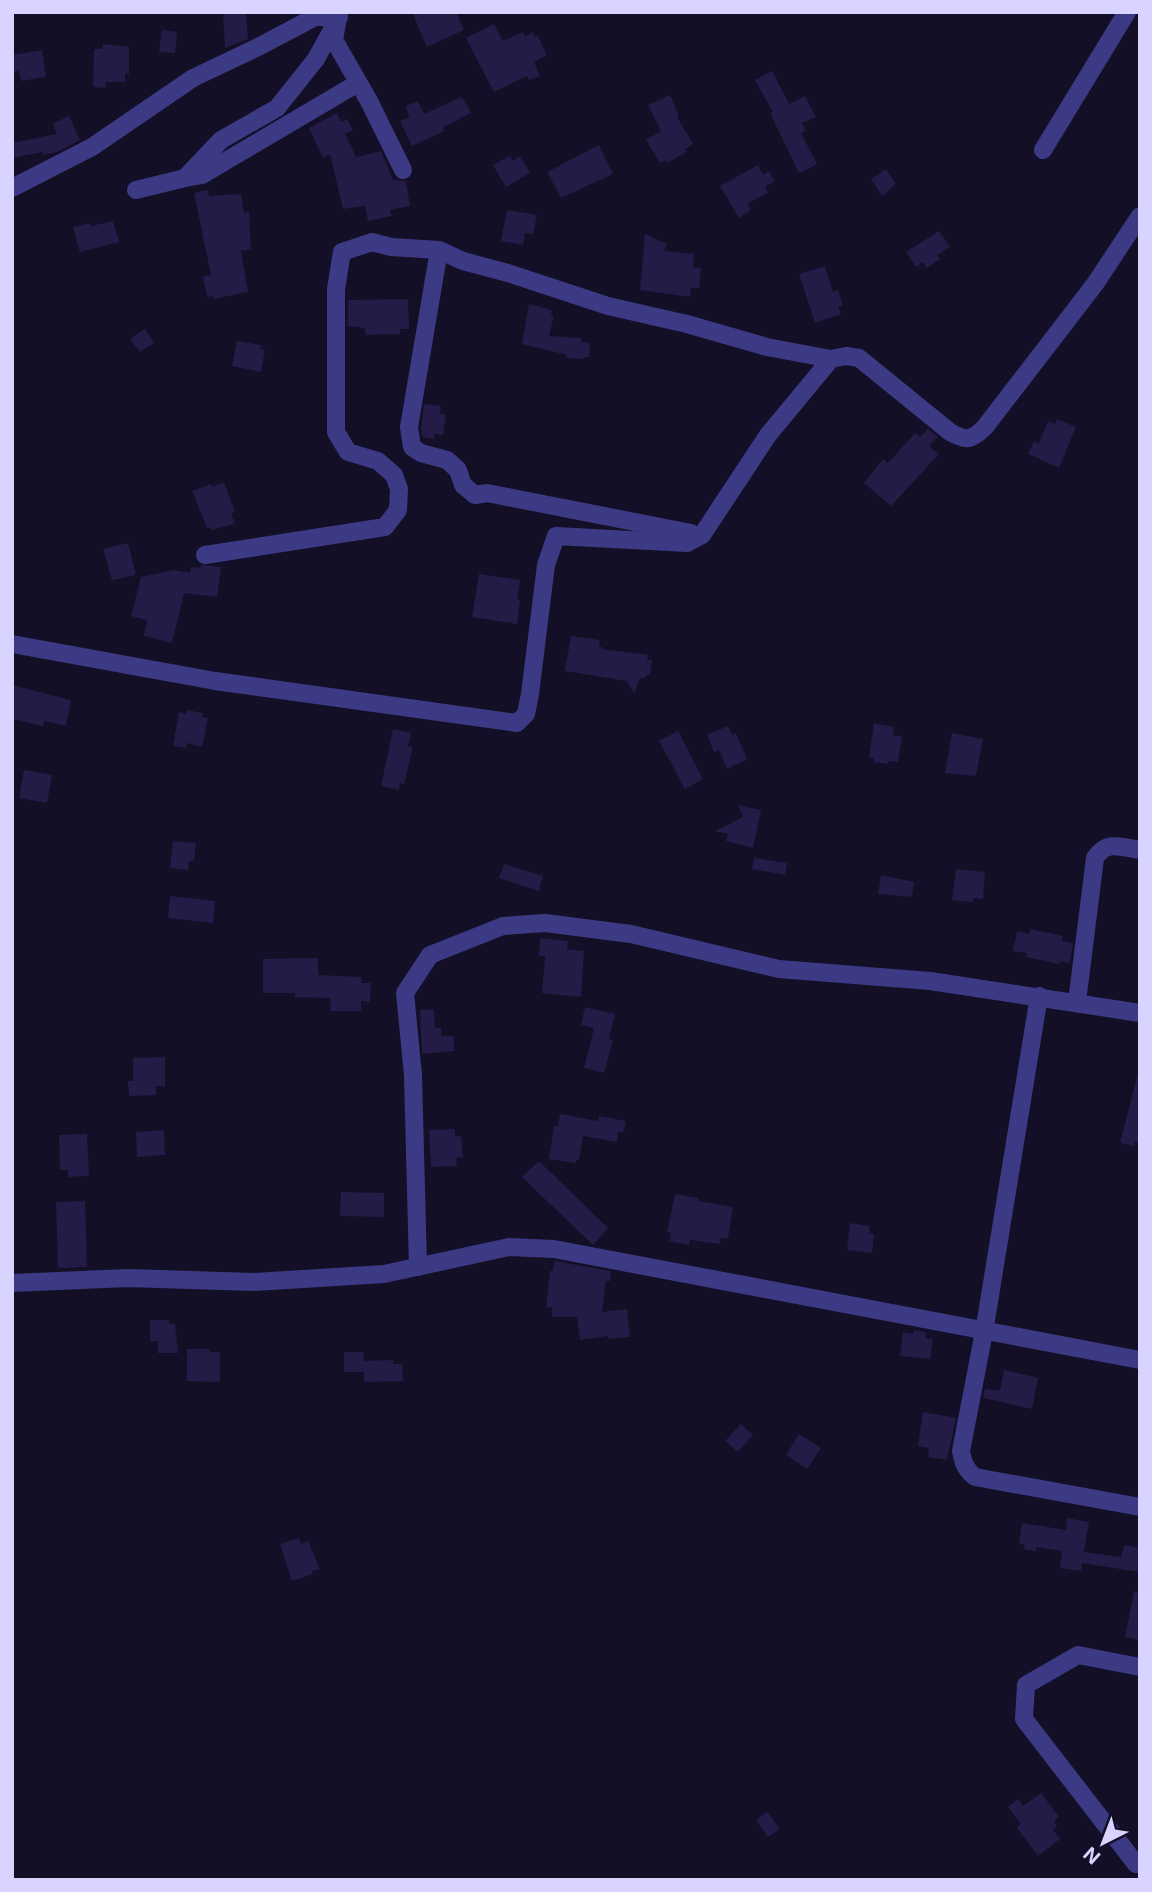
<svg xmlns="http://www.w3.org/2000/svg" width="1152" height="1892" font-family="Inter,sans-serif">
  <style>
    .building { fill: #241b47 }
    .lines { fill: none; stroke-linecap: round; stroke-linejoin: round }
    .street { stroke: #3d3a85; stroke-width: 18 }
  </style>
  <rect width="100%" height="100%" fill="#130f26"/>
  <g class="building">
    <path d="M223,12H246L248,39L225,48Z"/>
    <path d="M412,12H456L464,30L427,47Z"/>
    <path d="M494,24L503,41L523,32L525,36L533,32L535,37L538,36L547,55L534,62L540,76L529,80L527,76L494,92L466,38Z"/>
    <path d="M162,30L177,32L175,53L159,52Z"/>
    <path d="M103,44L129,47V74H125V82H106L105,88L93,87L94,49H102Z"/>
    <path d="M42,50L46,77L21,81L19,71L12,72V55Z"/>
    <path d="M772,71L789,104L805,96L816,117L802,123L806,130L801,133L817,164L799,173L770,113L773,112L755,80Z"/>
    <path d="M670,95L679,116L677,117L693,144L685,149L687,152L667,163L665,160L660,163L646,140L661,131L648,105Z"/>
    <path d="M461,97L462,100L464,99L471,113L443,127L444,131L412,146L400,121L409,117L406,106L418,101L424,114Z"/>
    <path d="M337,113L341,122L347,119L353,130L345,134L356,157L381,151L393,180L406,181L410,206L390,210L392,216L368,221L365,206L343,209L330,154L323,158L309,128Z"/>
    <path d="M69,116L80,140L57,152L43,155V152L12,158V143L57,134L53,124Z"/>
    <path d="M599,145L613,174L561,198L547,172Z"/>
    <path d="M510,156L513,161L520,156L530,173L506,187L493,165Z"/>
    <path d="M758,165L763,175L769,171L775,181L765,187L768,193L747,204L751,210L739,218L720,186Z"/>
    <path d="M886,169L896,184L882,196L871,179Z"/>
    <path d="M208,190L209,196L241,194L244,213L249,212L251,249L241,251L248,292L214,299L213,296L207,297L203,276L211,275L194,193Z"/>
    <path d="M507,210L537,215L533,234L525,233L523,245L501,241Z"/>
    <path d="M113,221L119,242L80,252L73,227L90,223L91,226Z"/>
    <path d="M939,231L950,247L937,255L940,259L927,268L923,262L916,267L906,252Z"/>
    <path d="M645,234L667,244L664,251L694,254L693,267L701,268L699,288H691L690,297L640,290Z"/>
    <path d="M825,266L833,292L838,290L843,306L838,307L841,314L815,323L799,274Z"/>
    <path d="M408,299L409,329H400V334L366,335L365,328L348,326V300Z"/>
    <path d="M529,304L552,310L551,316H554L549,336L582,338L581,342L590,343L589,357H584V359L567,358V355L522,344Z"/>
    <path d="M145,329L154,343L140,352L130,339Z"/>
    <path d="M237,341L261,345L260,349L265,350L261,372L232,366Z"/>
    <path d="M424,404L441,406L440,413L446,415L443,435L435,434L434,439L422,437L421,427Z"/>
    <path d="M1057,419L1076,427L1059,468L1028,454L1034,441L1039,443L1048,421L1055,424Z"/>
    <path d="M928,429L938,437L929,446L939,454L891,506L864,483L883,459L888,463L915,433L920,437Z"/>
    <path d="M224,482L235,512L231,513L235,524L211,530L210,527L207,528L192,491L211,484L212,487Z"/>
    <path d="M128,543L136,575L112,580L103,549Z"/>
    <path d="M201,565L221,567L217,597L184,593L172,643L144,636L147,620L131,616L141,577L174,570L190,573L191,567L200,568Z"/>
    <path d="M479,574L520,580L517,600H520L517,624L472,617Z"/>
    <path d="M571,636L600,640L599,647H602V649L648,655L647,660H652L650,675H646L645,678H640L634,693L627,681L565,671Z"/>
    <path d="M12,685L71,700L66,726L44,721L43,726L12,719Z"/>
    <path d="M187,710L203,713L202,717L208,718L202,747L187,743L186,748L173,746L179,712L186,714Z"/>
    <path d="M874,723L894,727L893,735L902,737L898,762L889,761L888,764L874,762V758L869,757Z"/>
    <path d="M728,726L732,735L736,733L747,759L727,769L719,750L714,752L707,735Z"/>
    <path d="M393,729L411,733L408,746L413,747L404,784L400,783L399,790L381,786Z"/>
    <path d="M678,731L703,779L685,789L659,741Z"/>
    <path d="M952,733L983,739L976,776L945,773Z"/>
    <path d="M24,770L52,775L47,803L19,798Z"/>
    <path d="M738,805L761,810L753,848L726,841L728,834L715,831L743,817Z"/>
    <path d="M173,841L196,843L194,861H189L188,870L170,868Z"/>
    <path d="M754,858L787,863L785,875L752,869Z"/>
    <path d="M504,864L543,876L539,891L499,878Z"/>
    <path d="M956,869L985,872L983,899L973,898V902L952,900Z"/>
    <path d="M881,875L914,882L912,897L878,894Z"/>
    <path d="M170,896L215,901L213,923L168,918Z"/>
    <path d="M1030,929L1063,936L1062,941L1073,943L1070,963L1060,961L1059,964L1026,957L1027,953L1013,951L1017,931L1029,934Z"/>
    <path d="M540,938L568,941L567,949L584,951L581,997L542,993L545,956H539Z"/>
    <path d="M318,958V975L361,977V983H371L370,1002L361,1001V1011H330L331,998L295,997V993H263V959Z"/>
    <path d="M585,1007L615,1014L609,1039L613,1040L604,1073L584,1068L594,1028L581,1025Z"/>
    <path d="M434,1009L435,1028H441V1036H454V1051L422,1054L420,1010Z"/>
    <path d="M165,1057V1086H156V1095L129,1096L128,1081H133V1058Z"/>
    <path d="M1137,1077H1140V1143L1135,1142L1134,1146L1120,1143Z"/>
    <path d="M560,1114L598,1121L599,1116L626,1121L623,1133L618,1132L617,1142L583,1136L579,1160H576V1163L549,1159L554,1126L558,1127Z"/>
    <path d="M455,1129V1137L461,1136L463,1157L456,1158L457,1166L431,1167L429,1130Z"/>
    <path d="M164,1130L165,1155L137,1157L136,1132Z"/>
    <path d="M87,1134L89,1176L68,1177V1170H60L59,1135Z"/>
    <path d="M539,1161L608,1228L593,1245L522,1177Z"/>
    <path d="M341,1192L384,1193V1217L340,1216Z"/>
    <path d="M675,1194L698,1198V1201L733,1207L728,1239L721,1238L720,1244L690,1240L689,1245L669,1241L671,1233L667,1232Z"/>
    <path d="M85,1201L87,1267L58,1268L56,1202Z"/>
    <path d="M850,1223L870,1226L869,1233L874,1234L872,1253L847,1250Z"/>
    <path d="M554,1261L611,1271L610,1281H606L602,1312L627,1309L630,1337L609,1339L608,1336L580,1340L577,1317H552V1307L546,1308L550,1271H553Z"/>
    <path d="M150,1320H169L170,1324H175L178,1353H158V1341H150Z"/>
    <path d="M913,1330L926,1332L925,1338L933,1339L930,1359L900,1356L903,1332L913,1334Z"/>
    <path d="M187,1349H210V1352H220V1382L187,1381Z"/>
    <path d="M344,1352H363L364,1361L393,1360V1364H402L403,1381L364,1382V1369V1372H344Z"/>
    <path d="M1004,1370L1038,1378L1032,1409L983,1398L985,1389L1000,1391Z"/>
    <path d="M923,1412L956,1418L947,1460L928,1457L929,1448L918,1446Z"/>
    <path d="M741,1424L753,1435L738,1452L725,1441Z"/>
    <path d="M799,1434L821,1448L807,1469L786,1455Z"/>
    <path d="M1067,1518L1089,1522L1084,1552L1121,1557L1124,1545L1140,1548V1572L1082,1563L1081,1571L1060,1568L1062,1551L1037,1547L1036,1551L1024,1549L1025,1545L1019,1544L1022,1523L1066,1530Z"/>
    <path d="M299,1538L301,1544L308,1541L320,1569L312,1571L313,1574L292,1581L280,1544Z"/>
    <path d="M1134,1591L1140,1592V1640L1125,1637Z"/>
    <path d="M1041,1793L1059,1817L1054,1821L1057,1826L1053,1830L1060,1839L1038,1856L1017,1828L1021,1824L1008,1807L1018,1799L1023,1806Z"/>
    <path d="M767,1812L780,1829L768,1837L756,1820Z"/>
  </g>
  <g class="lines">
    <g class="street">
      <path d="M337,23L334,40L369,101L403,170"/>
      <path d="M1043,150L1127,12"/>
      <path d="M185,178L202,175L358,83"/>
      <path d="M12,188L92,147L193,78L258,47L315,17H339L316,59L277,108L221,140L185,178L136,190"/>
      <path d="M439,250L409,427L412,447L421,453L447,460L458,470L463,485L475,495L487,493L691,533"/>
      <path d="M205,555L385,527L398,510L399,489L394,475L378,461L348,452L336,432V289L342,252L372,242L391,247L439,250L463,261L508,273L608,306L687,324L767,347L831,359L846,356L859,358L950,432C966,441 971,441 985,427L1095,284L1140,216"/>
      <path d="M12,644L215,681L517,723L526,714L530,694L546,565L556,536L687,543L702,535L768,435L831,359"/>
      <path d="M1039,996L984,1332L961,1451C963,1463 966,1470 975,1477L1140,1507"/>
      <path d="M1077,1002L1095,858C1107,840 1120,847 1140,850"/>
      <path d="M418,1267L413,1075L405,993L430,955L503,926L545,923L631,934L779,969L930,981L1140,1013"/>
      <path d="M12,1283L128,1278L254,1282L384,1274L509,1247L554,1249L1140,1360"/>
      <path d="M1136,1864L1024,1719L1026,1685L1078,1655L1140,1667"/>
    </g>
  </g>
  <rect width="1152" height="1892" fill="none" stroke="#d9d4ff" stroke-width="28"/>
  <g transform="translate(1103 1843) rotate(222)" stroke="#130f26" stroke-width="5" paint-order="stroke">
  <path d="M0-5L12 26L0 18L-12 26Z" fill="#d9d4ff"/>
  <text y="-10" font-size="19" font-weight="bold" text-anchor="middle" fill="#d9d4ff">N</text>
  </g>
</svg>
